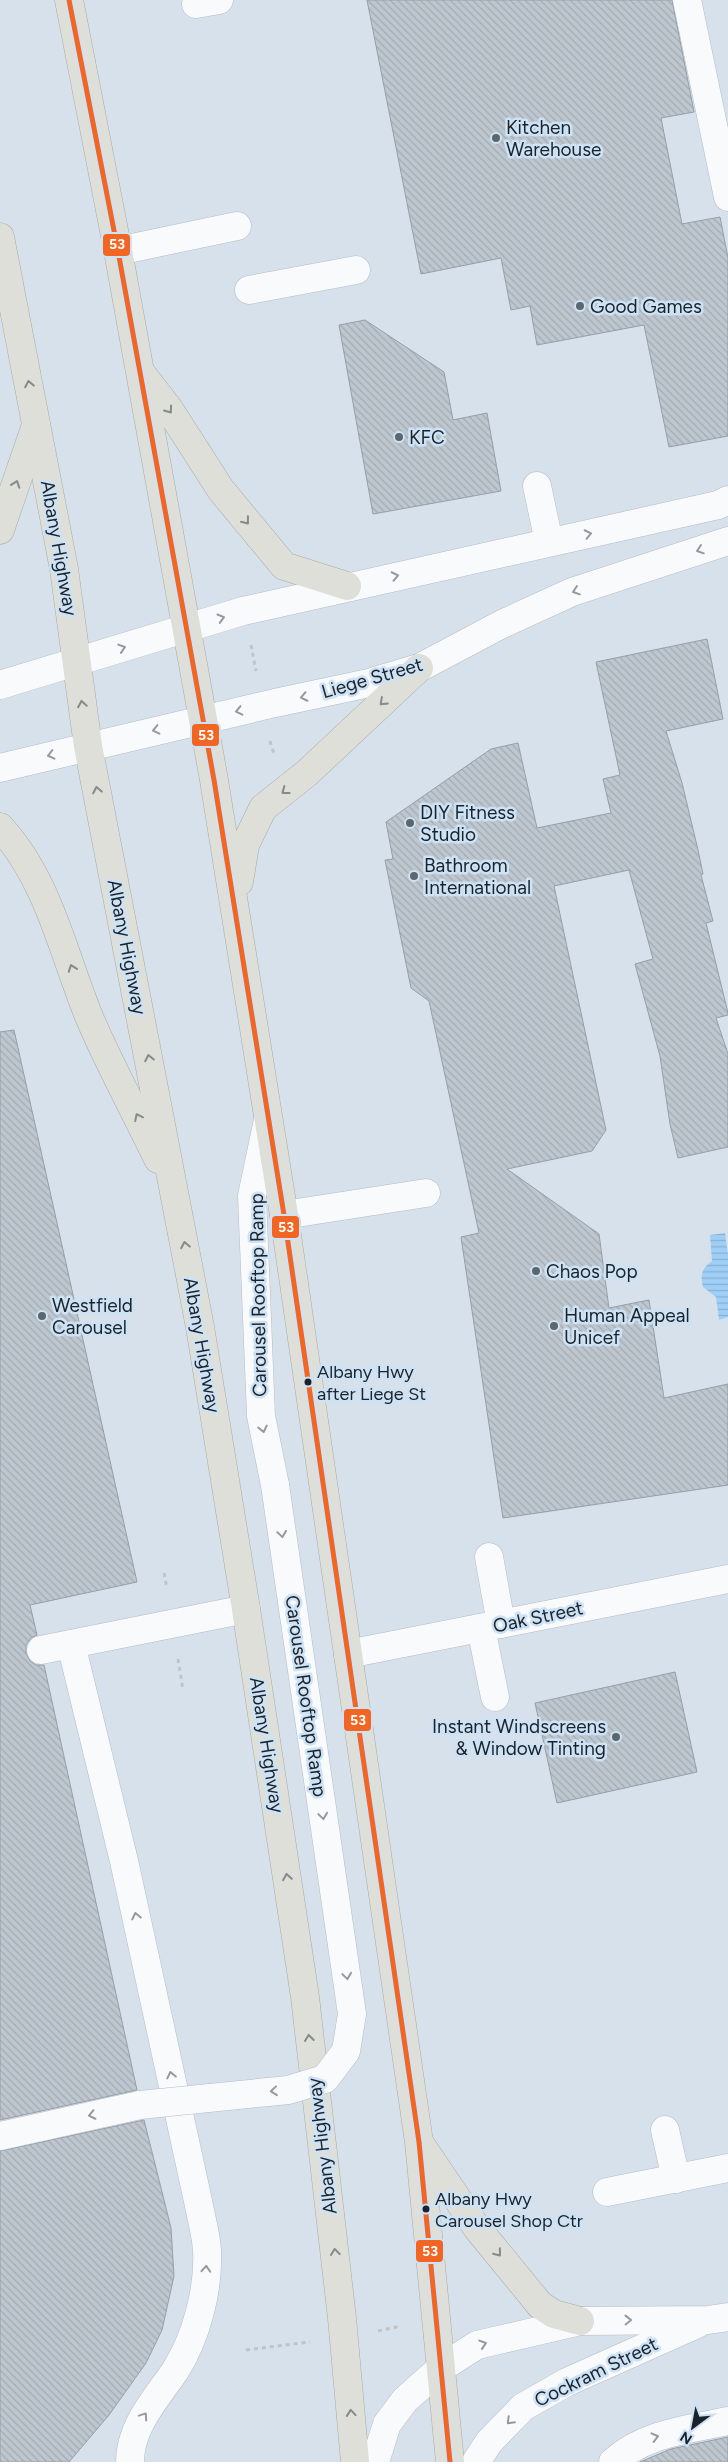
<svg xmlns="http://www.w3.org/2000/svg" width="728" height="2462" font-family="Figtree,sans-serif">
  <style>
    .water { fill: url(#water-rules) }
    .building { fill: url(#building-back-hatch); stroke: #969ea7 }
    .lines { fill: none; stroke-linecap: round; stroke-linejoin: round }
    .minor-casing { stroke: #b4bdc6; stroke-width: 29 }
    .highway-casing { stroke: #a6aba6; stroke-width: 29 }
    .path { stroke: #c0c3c7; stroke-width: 3; stroke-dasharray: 4 4; stroke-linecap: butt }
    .minor { stroke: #f9fafc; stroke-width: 28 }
    .highway { stroke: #dedfd8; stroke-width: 28 }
    .minor-bridge-casing { stroke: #b4bdc6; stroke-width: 29; stroke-linecap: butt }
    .minor-bridge { stroke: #f9fafc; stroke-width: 28 }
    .bus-1-casing { stroke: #cde2f5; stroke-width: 9 }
    .bus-1 { stroke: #f26522; stroke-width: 5 }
    .oneway { stroke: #868a8a }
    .oneway2 { stroke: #95999e }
    .poi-dot { fill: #5c666e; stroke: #cde2f5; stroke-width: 2 }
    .bus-dot { fill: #1b232a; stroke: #cde2f5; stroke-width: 2 }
    .labels { text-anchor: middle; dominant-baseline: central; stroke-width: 5; stroke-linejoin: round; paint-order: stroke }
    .bus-label { font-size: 18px; fill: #1b232a; stroke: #cde2f5; text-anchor: start }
    .poi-label { font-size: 19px; fill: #1b232a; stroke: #cde2f5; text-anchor: start }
    .street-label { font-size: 19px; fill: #1b232a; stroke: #cde2f5 }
    .line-badge { stroke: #cde2f5; stroke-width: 2 }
    .badge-label { font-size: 14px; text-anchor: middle; font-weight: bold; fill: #fff }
  </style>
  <defs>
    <pattern id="water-rules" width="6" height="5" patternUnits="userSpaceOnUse" patternTransform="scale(1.25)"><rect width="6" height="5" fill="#9fcef6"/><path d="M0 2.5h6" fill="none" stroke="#88b1d3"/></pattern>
    <pattern id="building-back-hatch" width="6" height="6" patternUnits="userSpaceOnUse" patternTransform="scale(1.25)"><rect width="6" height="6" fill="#bec7cf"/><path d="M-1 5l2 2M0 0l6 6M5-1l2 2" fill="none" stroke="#a3abb2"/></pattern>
  </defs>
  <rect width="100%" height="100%" fill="#d6e1ec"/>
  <path class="water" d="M725,1233L728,1255V1317L719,1320L716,1297L703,1287C700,1274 702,1268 712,1261L710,1235Z"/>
  <g class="building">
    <path d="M367,0H672L694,112L661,118L682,224L720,217L728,258V436L669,447L644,325L537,345L530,306L511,310L501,258L421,274Z"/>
    <path d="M365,320L444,372L453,420L487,413L501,491L373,514L339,325Z"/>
    <path d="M707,639L723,719L666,731L682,783L698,850L703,874L701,875L713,921L706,923L728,1013V1015L716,1018L728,1054V1147L678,1158L670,1124L660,1056L635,964L653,959L629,870L554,886L606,1130L592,1151L507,1169L599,1234L609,1308L649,1300L664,1398L728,1384V1485L503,1518L461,1237L479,1233L429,1001L411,988L385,860L393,859L386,822L491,749L518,743L537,828L611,813L603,779L620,775L596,662Z"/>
    <path d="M14,1030L137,1582L30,1605L37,1635L31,1638L26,1645V1653L30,1661L36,1665H44L137,2090L0,2120V1032Z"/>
    <path d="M675,1672L697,1772L557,1803L535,1703Z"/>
    <path d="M144,2120L171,2228L174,2276L162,2330L146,2363L109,2415L69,2462H0V2151Z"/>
    <path d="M728,2437V2462H640L671,2449Z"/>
  </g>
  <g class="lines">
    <defs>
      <g id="minor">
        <path d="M687,0L728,197"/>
        <path d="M196,4L219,0"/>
        <path d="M118,251L237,226"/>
        <path d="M249,290L356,270"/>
        <path d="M537,486L549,542"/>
        <path d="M0,685L243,611L718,505L728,500"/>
        <path d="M0,768L275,703L369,683L419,668L502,624L572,592L728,541"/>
        <path d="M268,1120L252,1196L261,1416L275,1485"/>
        <path d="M284,1215L426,1193"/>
        <path d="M489,1557L501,1624"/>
        <path d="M481,1628L495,1697"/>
        <path d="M71,1644L124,1861L198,2201C201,2217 206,2234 207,2250C209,2290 196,2338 175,2371C156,2399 130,2426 130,2462"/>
        <path d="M41,1650L246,1609"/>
        <path d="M348,1654L728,1579"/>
        <path d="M665,2130L676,2179"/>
        <path d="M0,2136L140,2105"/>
        <path d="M607,2192L728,2168"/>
        <path d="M375,2462L387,2424L405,2400L441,2368L477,2345L580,2321L708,2320L728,2317"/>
        <path d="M476,2462L489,2442L523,2407L567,2382L697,2324"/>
        <path d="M613,2462C646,2433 686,2430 728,2421"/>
      </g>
      <g id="highway">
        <path d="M69,0L118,251L214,780L284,1215L419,2142L450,2462"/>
        <path d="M0,237L64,569L88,746L200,1327L246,1609L305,1997L342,2318L355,2462"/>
        <path d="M142,374L169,409L221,490L284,566L347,586"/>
        <path d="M0,530L36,425"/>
        <path d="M0,827C49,880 63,954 90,1019C110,1066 136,1113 158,1159"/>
        <path d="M239,882L245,845L263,808L307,773L419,668"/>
        <path d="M421,2145L477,2228L540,2305L554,2314L580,2321"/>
      </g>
    </defs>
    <use href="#minor" class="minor-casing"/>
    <use href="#highway" class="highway-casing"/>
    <g class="path">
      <path d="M251,645L256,671"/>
      <path d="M270,741L274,754"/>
      <path d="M164,1573L167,1589"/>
      <path d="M178,1659L183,1690"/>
      <path d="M378,2331L401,2326"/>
      <path d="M246,2350L310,2342"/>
    </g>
    <use href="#minor" class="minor"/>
    <use href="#highway" class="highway"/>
    <defs>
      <path id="minor-bridge" d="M140,2105L288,2090L325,2079L346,2051L352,2014L275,1485"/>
    </defs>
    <use href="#minor-bridge" class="minor-bridge-casing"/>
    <use href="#minor-bridge" class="minor-bridge"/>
    <defs>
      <path id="bus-1" d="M69,0L118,251L214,780L284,1215L419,2142L450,2462"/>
    </defs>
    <use href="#bus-1" class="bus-1-casing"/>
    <use href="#bus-1" class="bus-1"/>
  </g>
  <defs><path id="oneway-chevron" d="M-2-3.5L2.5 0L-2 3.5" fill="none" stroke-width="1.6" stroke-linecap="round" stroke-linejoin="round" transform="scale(1.25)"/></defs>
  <g class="oneway">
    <use href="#oneway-chevron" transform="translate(29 384) rotate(-101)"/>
    <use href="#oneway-chevron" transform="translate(169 410) rotate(54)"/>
    <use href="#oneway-chevron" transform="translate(16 484) rotate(-71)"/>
    <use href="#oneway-chevron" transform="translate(246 521) rotate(52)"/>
    <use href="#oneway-chevron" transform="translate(383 702) rotate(137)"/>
    <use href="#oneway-chevron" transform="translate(82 704) rotate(-99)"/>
    <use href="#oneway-chevron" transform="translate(97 790) rotate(-101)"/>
    <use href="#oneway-chevron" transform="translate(285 791) rotate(143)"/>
    <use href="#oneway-chevron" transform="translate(72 968) rotate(-110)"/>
    <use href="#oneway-chevron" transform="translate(149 1058) rotate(-101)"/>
    <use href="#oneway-chevron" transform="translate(138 1117) rotate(-116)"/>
    <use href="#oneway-chevron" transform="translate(185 1245) rotate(-101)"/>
    <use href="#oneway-chevron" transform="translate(287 1877) rotate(-99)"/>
    <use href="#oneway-chevron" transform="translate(309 2038) rotate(-97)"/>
    <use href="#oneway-chevron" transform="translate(335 2252) rotate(-97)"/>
    <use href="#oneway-chevron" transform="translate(498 2253) rotate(51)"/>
    <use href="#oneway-chevron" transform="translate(351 2413) rotate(-95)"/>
  </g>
  <g class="oneway2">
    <use href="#oneway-chevron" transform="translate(588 534) rotate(-12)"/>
    <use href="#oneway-chevron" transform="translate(700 550) rotate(161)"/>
    <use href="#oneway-chevron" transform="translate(395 576) rotate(-12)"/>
    <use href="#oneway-chevron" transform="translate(576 591) rotate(161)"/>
    <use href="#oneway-chevron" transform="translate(221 618) rotate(-16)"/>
    <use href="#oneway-chevron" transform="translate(122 648) rotate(-18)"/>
    <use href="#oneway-chevron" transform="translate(304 697) rotate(168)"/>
    <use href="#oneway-chevron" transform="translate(239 711) rotate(167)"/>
    <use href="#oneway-chevron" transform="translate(156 730) rotate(167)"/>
    <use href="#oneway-chevron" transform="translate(51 755) rotate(166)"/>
    <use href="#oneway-chevron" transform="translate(263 1429) rotate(78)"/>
    <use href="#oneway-chevron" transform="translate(282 1534) rotate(82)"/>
    <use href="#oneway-chevron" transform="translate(323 1816) rotate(82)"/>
    <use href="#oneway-chevron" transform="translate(136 1916) rotate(-102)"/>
    <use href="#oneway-chevron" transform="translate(347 1976) rotate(82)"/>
    <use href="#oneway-chevron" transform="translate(171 2075) rotate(-102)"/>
    <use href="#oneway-chevron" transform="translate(274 2091) rotate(174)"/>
    <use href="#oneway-chevron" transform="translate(92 2115) rotate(168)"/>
    <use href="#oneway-chevron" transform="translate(206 2269) rotate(-86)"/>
    <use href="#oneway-chevron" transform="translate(628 2320) rotate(-1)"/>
    <use href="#oneway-chevron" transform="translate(483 2344) rotate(-18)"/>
    <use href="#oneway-chevron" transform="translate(144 2416) rotate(-56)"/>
    <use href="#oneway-chevron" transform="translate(510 2421) rotate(135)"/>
    <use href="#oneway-chevron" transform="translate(655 2437) rotate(-14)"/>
  </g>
  <g class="poi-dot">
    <circle cx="496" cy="138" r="5"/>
    <circle cx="580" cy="306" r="5"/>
    <circle cx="399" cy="437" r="5"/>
    <circle cx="410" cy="823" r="5"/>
    <circle cx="414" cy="876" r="5"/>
    <circle cx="536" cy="1271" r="5"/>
    <circle cx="42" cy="1316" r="5"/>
    <circle cx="554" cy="1326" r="5"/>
    <circle cx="616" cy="1737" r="5"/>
  </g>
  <g class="bus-dot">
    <circle cx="308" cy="1382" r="4.5"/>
    <circle cx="426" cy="2209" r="4.5"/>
  </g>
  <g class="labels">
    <g class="bus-label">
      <text x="317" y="1372">Albany Hwy<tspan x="317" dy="22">after Liege St</tspan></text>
      <text x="435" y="2199">Albany Hwy<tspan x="435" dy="22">Carousel Shop Ctr</tspan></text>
    </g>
    <g class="poi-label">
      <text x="506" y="127">Kitchen<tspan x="506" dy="22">Warehouse</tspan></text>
      <text x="590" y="306">Good Games</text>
      <text x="409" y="437">KFC</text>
      <text x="420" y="812">DIY Fitness<tspan x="420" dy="22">Studio</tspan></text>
      <text x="424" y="865">Bathroom<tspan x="424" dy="22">International</tspan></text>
      <text x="546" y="1271">Chaos Pop</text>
      <text x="52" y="1305">Westfield<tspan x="52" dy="22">Carousel</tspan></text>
      <text x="564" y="1315">Human Appeal<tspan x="564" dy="22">Unicef</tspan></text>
      <text x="606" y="1726" text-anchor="end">Instant Windscreens<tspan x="606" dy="22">&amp; Window Tinting</tspan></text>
    </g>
    <g class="street-label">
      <text transform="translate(59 548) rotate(80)">Albany Highway</text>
      <text transform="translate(372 678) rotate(-16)">Liege Street</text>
      <text transform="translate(127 947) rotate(79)">Albany Highway</text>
      <text transform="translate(258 1295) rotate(-91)">Carousel Rooftop Ramp</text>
      <text transform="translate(202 1345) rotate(80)">Albany Highway</text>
      <text transform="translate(538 1617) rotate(-12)">Oak Street</text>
      <text transform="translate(306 1696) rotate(82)">Carousel Rooftop Ramp</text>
      <text transform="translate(267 1745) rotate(81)">Albany Highway</text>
      <text transform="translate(322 2146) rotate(-97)">Albany Highway</text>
      <text transform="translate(596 2372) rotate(-26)">Cockram Street</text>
    </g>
  </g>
  <g class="line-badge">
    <rect x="102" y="233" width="29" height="24" rx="5" fill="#f26522"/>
    <rect x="191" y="723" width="29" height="24" rx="5" fill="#f26522"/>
    <rect x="271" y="1215" width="29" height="24" rx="5" fill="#f26522"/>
    <rect x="343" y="1708" width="29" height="24" rx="5" fill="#f26522"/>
    <rect x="415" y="2239" width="29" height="24" rx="5" fill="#f26522"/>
  </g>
  <g class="badge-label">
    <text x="117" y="249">53</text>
    <text x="206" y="740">53</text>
    <text x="286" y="1232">53</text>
    <text x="358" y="1725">53</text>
    <text x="430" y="2256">53</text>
  </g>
  <g transform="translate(693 2427) rotate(212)" stroke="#cde2f5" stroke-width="4" paint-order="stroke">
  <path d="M0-4L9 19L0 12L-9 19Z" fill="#1b232a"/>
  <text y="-8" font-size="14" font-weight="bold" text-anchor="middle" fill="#1b232a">N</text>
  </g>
</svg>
